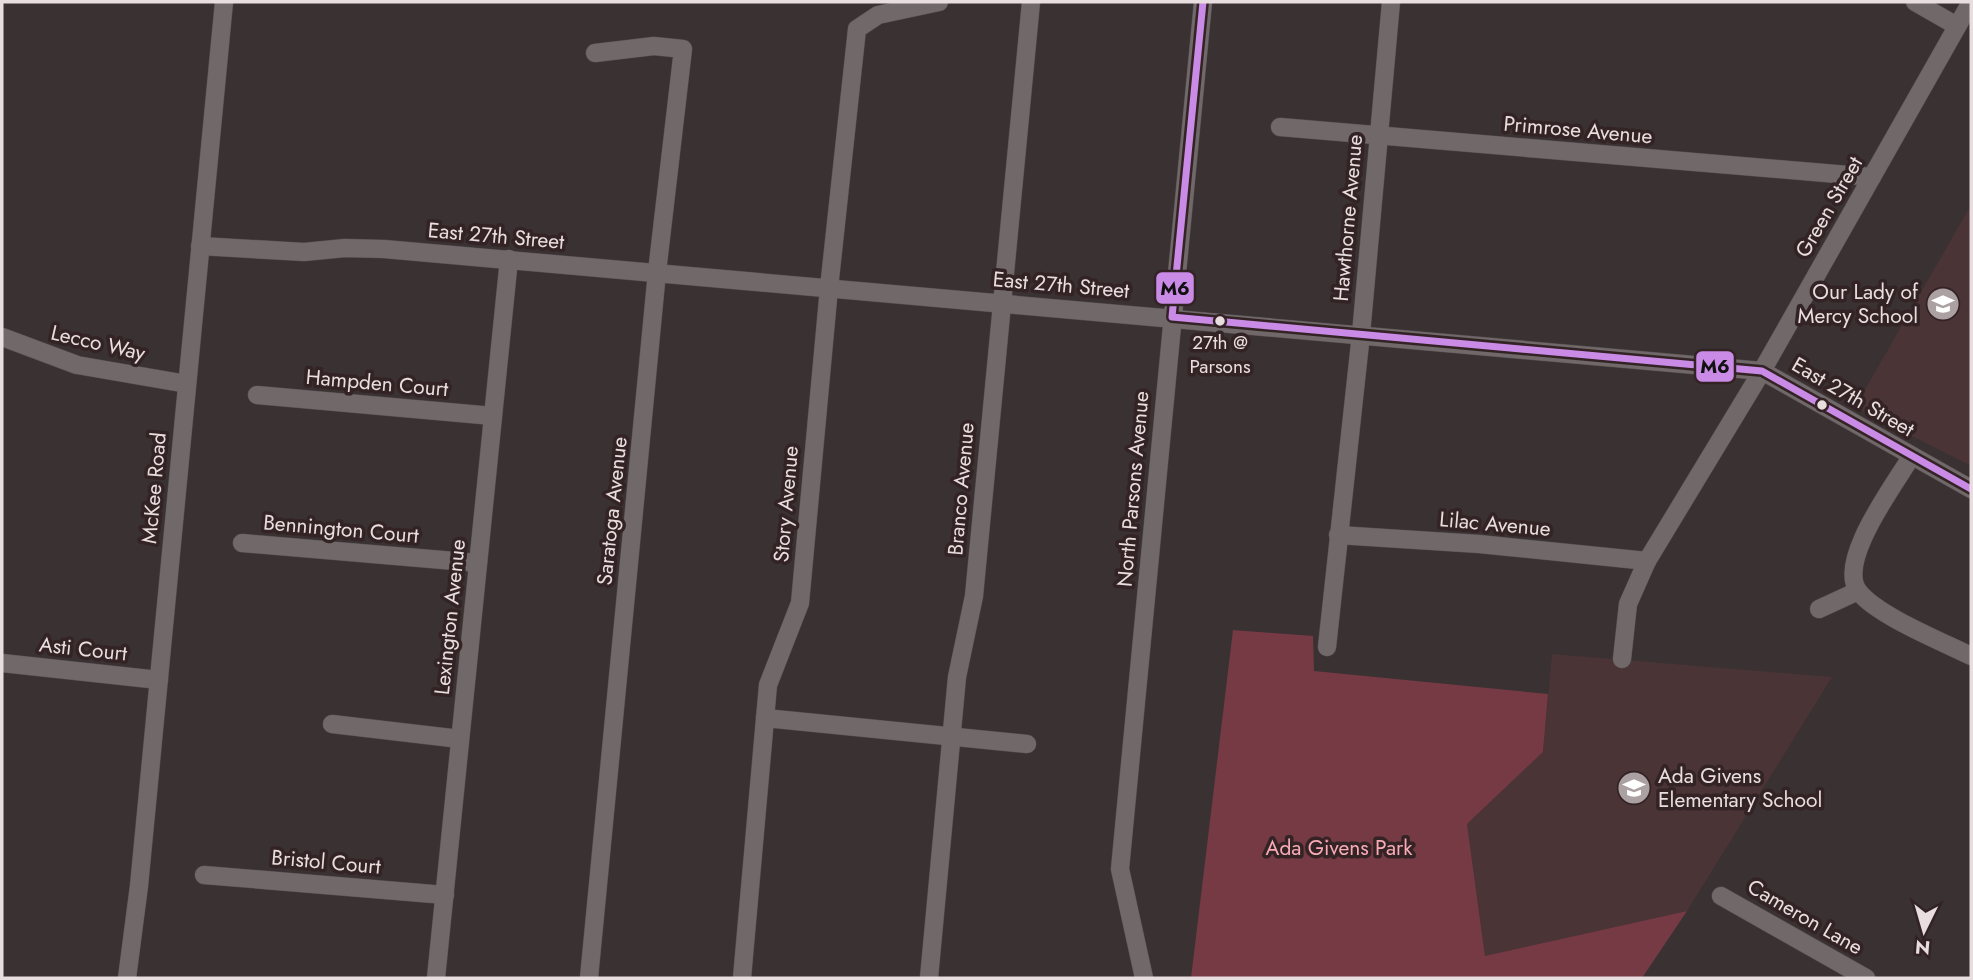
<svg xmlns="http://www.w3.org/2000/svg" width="1973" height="980" font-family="Jost,sans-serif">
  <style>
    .built { fill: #4a3436 }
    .green { fill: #753a44 }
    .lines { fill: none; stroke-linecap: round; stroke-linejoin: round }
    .minor-casing { stroke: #554d4e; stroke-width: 19 }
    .minor { stroke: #706869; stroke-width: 18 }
    .bus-1-casing { stroke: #332325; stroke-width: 12 }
    .bus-1 { stroke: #ca8be6; stroke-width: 7 }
    .bus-dot { fill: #e9dedf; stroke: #332325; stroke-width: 2.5 }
    .labels { text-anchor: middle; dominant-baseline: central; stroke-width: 7; stroke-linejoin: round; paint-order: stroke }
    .bus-label { font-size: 19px; fill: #e9dedf; stroke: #332325 }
    .street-label { font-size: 21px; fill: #e9dedf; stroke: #332325 }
    .poi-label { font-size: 21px; fill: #e9dedf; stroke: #332325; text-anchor: end }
    .park-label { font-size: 21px; fill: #f8abb6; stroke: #332325 }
    .line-badge { stroke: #332325; stroke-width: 2.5 }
    .pale-badge-label { font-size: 19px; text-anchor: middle; font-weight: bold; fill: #111 }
  </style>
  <rect width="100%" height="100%" fill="#3a3132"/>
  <g class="built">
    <path d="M1971,205V466L1855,407Z"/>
    <path d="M1552,654L1832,677L1687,911L1485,956L1467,824L1543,752Z"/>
  </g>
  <path class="green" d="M1233,630L1313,636L1314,671L1548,694L1543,752L1467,824L1485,956L1687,911L1642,978H1191Z"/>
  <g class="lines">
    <defs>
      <g id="minor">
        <path d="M1915,2L1957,26"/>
        <path d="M1280,127L1872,177"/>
        <path d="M200,246L304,252L345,248L384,249L1762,371L1971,489"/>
        <path d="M2,337L77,365L187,384"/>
        <path d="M257,395L493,416"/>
        <path d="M1911,457C1895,484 1835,563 1859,592C1878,616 1943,642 1971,656"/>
        <path d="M1338,535L1479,544L1647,561"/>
        <path d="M242,543L478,563"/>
        <path d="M1819,609L1858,591"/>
        <path d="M1327,647L1361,334L1391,2"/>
        <path d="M1622,659L1628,604L1647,561L1762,371L1971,2"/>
        <path d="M2,663L159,680"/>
        <path d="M765,718L1027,744"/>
        <path d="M332,724L460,739"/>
        <path d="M204,875L445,895"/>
        <path d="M1721,896L1866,978"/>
        <path d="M127,978L139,886L224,2"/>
        <path d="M436,978L509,259"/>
        <path d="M589,978L657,272L683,49L654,46L595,53"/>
        <path d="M742,978L768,685L800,603L829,288L857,29L878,15L939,2"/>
        <path d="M929,978L957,677L974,596L1031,2"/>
        <path d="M1144,978L1120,869L1203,2"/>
      </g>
    </defs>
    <use href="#minor" class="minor-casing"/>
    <use href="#minor" class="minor"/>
    <defs>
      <path id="bus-1" d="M1203,2L1172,317L1762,371L1971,489"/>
    </defs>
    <use href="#bus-1" class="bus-1-casing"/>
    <use href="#bus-1" class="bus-1"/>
  </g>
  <defs>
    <symbol id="school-disc" viewBox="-11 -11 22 22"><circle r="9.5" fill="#aca1a2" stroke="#332325"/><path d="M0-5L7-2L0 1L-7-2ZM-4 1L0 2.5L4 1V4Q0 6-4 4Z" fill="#fff"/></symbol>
  </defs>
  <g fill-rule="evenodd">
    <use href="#school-disc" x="1924" y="285" width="38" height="38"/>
    <use href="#school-disc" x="1615" y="769" width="38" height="38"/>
  </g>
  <g class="bus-dot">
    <circle cx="1220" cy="321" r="6"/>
    <circle cx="1822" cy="405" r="6"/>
  </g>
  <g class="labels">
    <g class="bus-label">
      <text x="1220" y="342">27th @<tspan x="1220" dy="24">Parsons</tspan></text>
    </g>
    <g class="street-label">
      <text transform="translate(1578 130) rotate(5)">Primrose Avenue</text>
      <text transform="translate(1829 207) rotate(-60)">Green Street</text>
      <text transform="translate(1348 218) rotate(-85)">Hawthorne Avenue</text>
      <text transform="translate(496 236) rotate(5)">East 27th Street</text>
      <text transform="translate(1061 285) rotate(5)">East 27th Street</text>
      <text transform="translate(98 343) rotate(13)">Lecco Way</text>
      <text transform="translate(377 383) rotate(5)">Hampden Court</text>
      <text transform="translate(1853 397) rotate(30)">East 27th Street</text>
      <text transform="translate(154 488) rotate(-85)">McKee Road</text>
      <text transform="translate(961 489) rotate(-85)">Branco Avenue</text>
      <text transform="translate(1133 489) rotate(-85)">North Parsons Avenue</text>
      <text transform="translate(786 504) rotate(-85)">Story Avenue</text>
      <text transform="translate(612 511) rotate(-84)">Saratoga Avenue</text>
      <text transform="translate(1495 524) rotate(5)">Lilac Avenue</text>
      <text transform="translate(341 529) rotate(5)">Bennington Court</text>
      <text transform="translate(450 617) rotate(-84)">Lexington Avenue</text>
      <text transform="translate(83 649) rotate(6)">Asti Court</text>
      <text transform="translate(326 862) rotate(5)">Bristol Court</text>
      <text transform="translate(1805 917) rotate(30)">Cameron Lane</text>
    </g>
    <g class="poi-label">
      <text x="1918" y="292">Our Lady of<tspan x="1918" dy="24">Mercy School</tspan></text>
      <text x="1658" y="776" text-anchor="start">Ada Givens<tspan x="1658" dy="24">Elementary School</tspan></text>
    </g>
    <g class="park-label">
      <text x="1339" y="848">Ada Givens Park</text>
    </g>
  </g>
  <g class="line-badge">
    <rect x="1155" y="271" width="40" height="34" rx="7" fill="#ca8be6"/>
    <rect x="1695" y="350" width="40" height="33" rx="7" fill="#ca8be6"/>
  </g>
  <g class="pale-badge-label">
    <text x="1175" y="295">M6</text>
    <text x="1715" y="373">M6</text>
  </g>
  <rect width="1973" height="980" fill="none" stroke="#e9dedf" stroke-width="7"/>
  <g transform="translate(1924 931) rotate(185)" stroke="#332325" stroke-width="5" paint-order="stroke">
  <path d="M0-5L12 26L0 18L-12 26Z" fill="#e9dedf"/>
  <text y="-10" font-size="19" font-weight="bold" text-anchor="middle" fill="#e9dedf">N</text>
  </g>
</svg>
